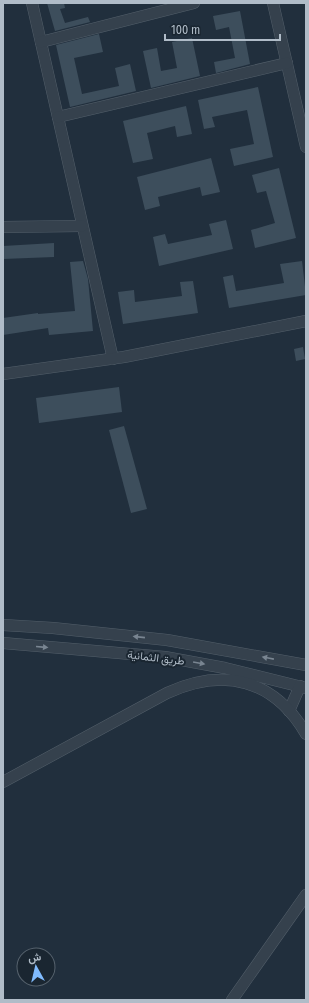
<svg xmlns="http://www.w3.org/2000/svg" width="309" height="1003" font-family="'Fira Sans Condensed',Vazirmatn,sans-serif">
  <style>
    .building { fill: #3d4e5c }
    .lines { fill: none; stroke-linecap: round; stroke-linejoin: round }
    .minor-casing { stroke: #535f6a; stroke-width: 12 }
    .minor { stroke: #35414d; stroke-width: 11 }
    .oneway { fill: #798591 }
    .labels { text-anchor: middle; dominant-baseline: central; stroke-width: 4; stroke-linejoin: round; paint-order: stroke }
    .street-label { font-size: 11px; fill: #b0bcc8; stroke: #1a2631 }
  </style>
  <rect width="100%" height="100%" fill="#212f3d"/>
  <g class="building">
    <path d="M47,3H64L65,8L60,9L65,23L88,17L90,22L55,31Z"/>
    <path d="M240,11L250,64L216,73L214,62L235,58L229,27L216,30L213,16Z"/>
    <path d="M99,34L103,52L74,58L82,94L119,86L115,68L130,64L136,91L70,107L56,45Z"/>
    <path d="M192,38L200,76L151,88L143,51L157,48L161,71L177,68L172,42Z"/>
    <path d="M258,87L273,157L234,166L230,149L254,144L247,110L212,117L215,127L204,129L198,100Z"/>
    <path d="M186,106L192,134L177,137L175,126L147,133L153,159L133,163L123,121Z"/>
    <path d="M211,158L220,192L202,196L200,187L158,197L160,206L145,210L137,177Z"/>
    <path d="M279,168L296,238L255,248L251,230L275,223L266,191L257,193L252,175Z"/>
    <path d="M226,220L233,249L159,266L153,237L165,234L168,244L212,235L209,224Z"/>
    <path d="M54,243V257L3,259V246Z"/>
    <path d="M83,261L88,279L93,331L49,335L48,328L3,335V318L38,313V314L75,311L70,262Z"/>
    <path d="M302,261L306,295L229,308L223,277L233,275L236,291L284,283L280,264Z"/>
    <path d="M193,281L198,313L123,324L118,292L134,290L135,302L182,296L180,282Z"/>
    <path d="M303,347L305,359L296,361L294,349Z"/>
    <path d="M119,387L122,412L39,423L36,398Z"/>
    <path d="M124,426L147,509L131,513L109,430Z"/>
  </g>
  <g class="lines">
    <defs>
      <g id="minor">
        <path d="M32,3L113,359"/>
        <path d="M273,3L306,147"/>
        <path d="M41,42L194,3"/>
        <path d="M58,117L287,63"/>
        <path d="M3,227L82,226"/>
        <path d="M3,374L124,357L306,321"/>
        <path d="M3,625L53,628L167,640L306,665"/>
        <path d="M3,643L165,657L225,668L306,688"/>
        <path d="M289,711L300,686"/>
        <path d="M3,782L167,693C224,667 274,679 306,734"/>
        <path d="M232,1000L306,895"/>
      </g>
    </defs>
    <use href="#minor" class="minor-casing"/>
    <use href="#minor" class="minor"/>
  </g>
  <defs><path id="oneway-solid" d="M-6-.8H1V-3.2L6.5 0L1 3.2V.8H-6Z"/></defs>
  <g class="oneway">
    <use href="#oneway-solid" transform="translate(139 637) rotate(-174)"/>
    <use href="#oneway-solid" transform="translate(42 647) rotate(5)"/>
    <use href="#oneway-solid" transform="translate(268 658) rotate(-169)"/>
    <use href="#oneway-solid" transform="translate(199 663) rotate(10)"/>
  </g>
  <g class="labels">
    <g class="street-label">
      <text transform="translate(156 658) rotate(7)">طريق الثمانية</text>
    </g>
  </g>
  <rect width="309" height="1003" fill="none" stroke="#b0bcc8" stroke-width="8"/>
  <g transform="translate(36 967) rotate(352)"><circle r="19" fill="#1a2631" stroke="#56626d"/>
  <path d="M0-3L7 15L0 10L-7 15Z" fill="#80bbfe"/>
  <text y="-6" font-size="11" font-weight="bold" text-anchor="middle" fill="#b0bcc8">ش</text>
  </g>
  <path d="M165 34v6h115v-6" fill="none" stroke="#b0bcc8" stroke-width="2"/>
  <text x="171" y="34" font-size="12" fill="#b0bcc8" stroke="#1a2631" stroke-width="3" paint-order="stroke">100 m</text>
</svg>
